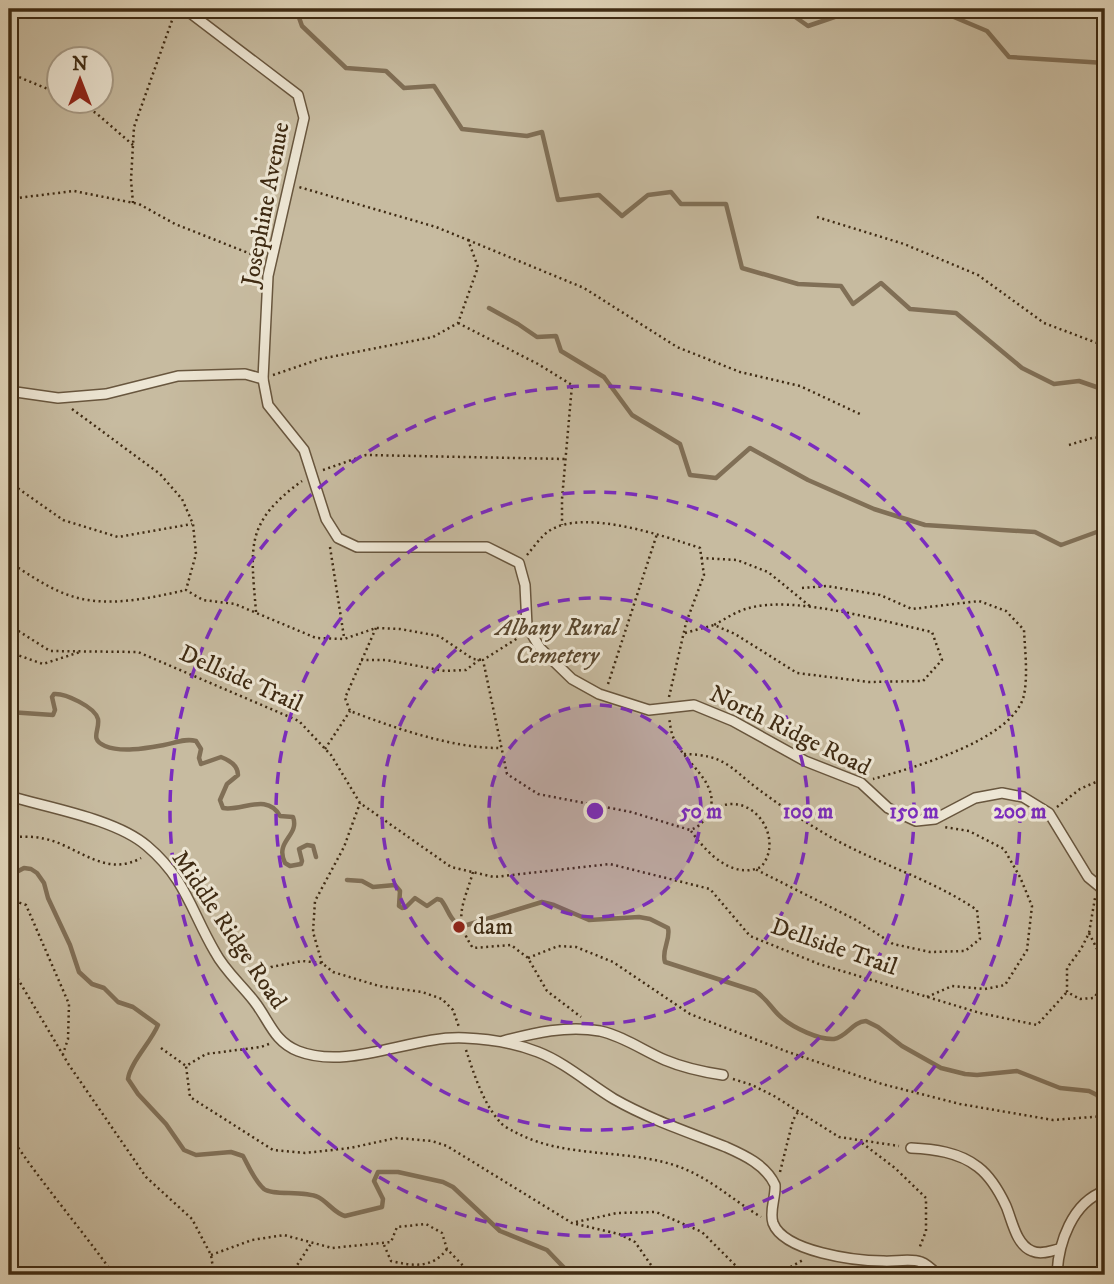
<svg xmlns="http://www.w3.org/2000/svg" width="1114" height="1284" font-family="'IM FELL DW Pica',serif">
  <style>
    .green { fill: #c7bba0; stroke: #83735a; stroke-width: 2; fill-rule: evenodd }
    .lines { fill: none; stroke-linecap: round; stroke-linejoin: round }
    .stream { stroke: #806f56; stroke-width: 4.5 }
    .lane-casing { stroke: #68563e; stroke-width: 12 }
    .path { stroke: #3f2b13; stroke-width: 2.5; stroke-dasharray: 2 3.5; stroke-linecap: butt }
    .lane { stroke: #ede6d4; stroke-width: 9 }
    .ring { fill: none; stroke: #7b2cbf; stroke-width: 3.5; stroke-dasharray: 12 9 }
    .poi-dot { fill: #8f2418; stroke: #ede6d4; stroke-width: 2.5 }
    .labels { text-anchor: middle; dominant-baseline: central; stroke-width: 6; stroke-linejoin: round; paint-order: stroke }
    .street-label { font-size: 24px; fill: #3f2b13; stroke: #ede6d4 }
    .park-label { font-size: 24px; font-style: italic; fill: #5a482f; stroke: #ede6d4 }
    .poi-label { font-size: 24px; fill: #3f2b13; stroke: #ede6d4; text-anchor: start }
    .centre { fill: #7b2cbf; stroke: #ede6d4; stroke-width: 3.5 }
    .ring-label { font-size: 21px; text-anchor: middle; font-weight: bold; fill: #7b2cbf; stroke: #ede6d4; stroke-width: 6; stroke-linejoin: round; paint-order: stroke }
  </style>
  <rect width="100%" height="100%" fill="#e3d8bd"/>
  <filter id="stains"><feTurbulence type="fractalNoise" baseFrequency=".00286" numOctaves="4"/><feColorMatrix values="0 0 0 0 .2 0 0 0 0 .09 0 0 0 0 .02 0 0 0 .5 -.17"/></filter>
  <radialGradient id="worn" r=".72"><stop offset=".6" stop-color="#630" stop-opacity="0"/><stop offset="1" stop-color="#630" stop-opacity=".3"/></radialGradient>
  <path class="green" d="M9,9H1105V318L1101,358H1105V1275H9ZM60,60H102V102H60Z"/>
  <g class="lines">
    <g class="stream">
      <path d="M296,9L302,26L346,68L386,71L404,88L434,86L462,129L527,136L542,132L558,200L599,195L622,216L648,195L671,192L681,204H726L742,268L798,284L841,286L853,304L881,283L910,309L956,313L1022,368L1054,384L1079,381L1105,390"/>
      <path d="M793,9L791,14L808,26L858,9"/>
      <path d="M935,9L987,31L1009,57L1105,63"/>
      <path d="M489,308L518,324L537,337L556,336L561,351L604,377L632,415L680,444L690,475L716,478L750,448L808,480L874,509L925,525L1035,532L1061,545L1105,529"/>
      <path d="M9,712L53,715L55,710L52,697L54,694C65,693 95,707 98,719C100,731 89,739 105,746C122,753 147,748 164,745C175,743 185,738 196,741L201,749L199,758L201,764L221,757C229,760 238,765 238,775L227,784L220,800L223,808C241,812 267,792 280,816L293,817C300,836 274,841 285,863L290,866L301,864L302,861L299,849L307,845L313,846L316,857"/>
      <path d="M9,876L24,868L31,869L37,873L44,883L48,898L70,945L79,972L92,984L104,988L118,1002L133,1007L158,1025C151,1042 130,1063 128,1079L138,1094L166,1124L184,1150L196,1155L231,1152L243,1156C249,1167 254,1180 264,1189C273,1196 303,1190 318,1197C328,1202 334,1213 345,1216L382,1207L383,1199L374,1181L378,1172H398L443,1182L453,1187L500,1231L547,1250L571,1275"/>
      <path d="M347,880L362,881L373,887L395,885L400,891L399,906L402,908L406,907L415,898L427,906L437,899L441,900C450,911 450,926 467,925L542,902L554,905L589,920L639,917L650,919L668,928C671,940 661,950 665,962L755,991C767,998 772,1010 782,1018C794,1028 819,1040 834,1039C847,1037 852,1022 866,1021L878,1027L902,1046L941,1068L965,1074L977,1075L1017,1071L1060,1088L1089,1091L1097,1095L1102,1104"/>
    </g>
    <defs>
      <g id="lane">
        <path d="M185,9L298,95L304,118L268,276L263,379L268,405L304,450L326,519L338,538L357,547H487L519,563L525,585L527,626L540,648L572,679L599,694L649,710L694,705L733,721L805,761L861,783L888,808L916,821L935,819L975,798L1002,793L1023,797L1049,813L1088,877L1105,891"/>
        <path d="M9,391L58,398L106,394L178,376L245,374L263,379"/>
        <path d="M9,796C49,808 116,819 147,846C186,879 191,911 215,952C225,971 241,984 254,1001C269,1020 274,1042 298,1051C349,1071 412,1035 465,1038C489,1039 515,1043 538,1052C566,1063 589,1084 614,1099C649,1119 688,1132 726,1147C744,1155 766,1165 775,1185C776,1197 769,1211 773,1223C784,1252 856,1261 883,1261C894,1262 911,1258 921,1262C927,1264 934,1271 938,1275"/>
        <path d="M503,1041C534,1033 567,1025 600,1031C623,1036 644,1051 665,1060C684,1068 703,1072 723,1075"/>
        <path d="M911,1148C933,1149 959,1152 978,1167C991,1177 999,1191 1006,1206C1012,1220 1016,1245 1032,1251C1041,1255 1050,1251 1059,1249"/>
        <path d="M1057,1275C1058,1244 1072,1202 1105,1191"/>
      </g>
    </defs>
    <use href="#lane" class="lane-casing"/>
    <g class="path">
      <path d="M9,73L60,94"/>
      <path d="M74,102L96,113L133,145"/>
      <path d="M9,199L74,191L139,204L175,224L261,258"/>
      <path d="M133,203L131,180L134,127L175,12"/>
      <path d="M817,217L904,244L978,275L1044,323L1105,346"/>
      <path d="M468,240L584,288L677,347L740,372L800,386L862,415"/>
      <path d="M458,323L538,364L572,385L562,499V525"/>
      <path d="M273,375L320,359L433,337L458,323L478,267L468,240L436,227L299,187"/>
      <path d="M72,409L160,474L182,499L193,524L196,554L186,590L203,600L235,604L316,638L344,639L376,628L400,629L439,636L473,659L483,660"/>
      <path d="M1069,445L1092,438L1105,437"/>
      <path d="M323,470L366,455L565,459"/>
      <path d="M9,482L63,520L118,537L192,524"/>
      <path d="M330,547L344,637"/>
      <path d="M527,555C534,547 541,536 549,531C583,508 664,536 700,548L704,575L686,623L669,697"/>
      <path d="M701,558L737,560L768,572L811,607"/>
      <path d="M9,562C33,577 59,596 88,600C120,605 155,597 186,590"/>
      <path d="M802,588L827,586L880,595L912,609L979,601L1006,611L1024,630C1025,651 1028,675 1024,695C1014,740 912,768 873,779"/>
      <path d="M256,612C251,547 244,523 302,481"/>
      <path d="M9,625L50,651L138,652L299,721L331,755L360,803L451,867L494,877L610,864L710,889L750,936L819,964L980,1013L1037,1025L1067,992"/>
      <path d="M376,628L345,698L350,711C395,728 451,748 499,748"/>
      <path d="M685,633L714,625L735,634L797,673L869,682L923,681L942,660L932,632C885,622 795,595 749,608C737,611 725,619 714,625"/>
      <path d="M521,636L483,660L507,774L538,794L631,812L690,830C699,827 702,823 707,816C725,786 685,764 674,739C671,733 670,724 669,717"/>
      <path d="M9,652L43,664L80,652"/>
      <path d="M361,660H386L445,671L466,670L479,660"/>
      <path d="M608,684L657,534"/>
      <path d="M325,749L350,711"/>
      <path d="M684,754C725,755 728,766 758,789C782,807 808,824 834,839C881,865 933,880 977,910L980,939L965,951L930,952L893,944L856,920L755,869"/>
      <path d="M1057,807L1080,789L1105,778"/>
      <path d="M691,831C706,852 732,880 761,867C782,843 761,803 731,804C723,804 716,809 709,812"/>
      <path d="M9,838C28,835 46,837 63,845C90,857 112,874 141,858"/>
      <path d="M473,872C464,904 452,918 473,948L511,945L528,958L547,991L581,1017"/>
      <path d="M9,899L26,905L69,1004L68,1039L63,1054"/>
      <path d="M1089,933C1101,958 1113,972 1094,998L1080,999L1067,992V968L1081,949L1089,933L1095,898"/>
      <path d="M528,958L558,946L576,947L613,962L690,1014L788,1052L882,1084L960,1104L1053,1120L1105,1116"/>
      <path d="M322,963L313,932L315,901L344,847L360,803"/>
      <path d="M9,964L69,1065L146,1177L192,1219L211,1255L214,1275"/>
      <path d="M253,980L271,967L302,961L322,963L333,972L379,986L422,992L442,999L453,1010L459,1027"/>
      <path d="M927,997L952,986L985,989L1005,985L1027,950L1032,906L1020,877L1004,849L969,831L944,827"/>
      <path d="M269,1044L261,1047L206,1054L186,1066L190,1097L273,1150L305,1153L350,1148L396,1138L432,1141L447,1146L572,1223L619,1234L635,1242L658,1275"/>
      <path d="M161,1048L186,1066"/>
      <path d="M466,1050C474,1074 483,1103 500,1122C503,1126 509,1129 513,1131C563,1159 620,1148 674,1165C708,1176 731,1199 761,1217"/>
      <path d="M733,1079L752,1085L774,1096L839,1137L899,1146"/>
      <path d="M9,1134C41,1183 80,1227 114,1275"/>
      <path d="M862,1143L895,1168L926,1198V1231L919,1249"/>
      <path d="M780,1172L793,1120L798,1112"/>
      <path d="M576,1222L617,1213L656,1212L702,1232L745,1275"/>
      <path d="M384,1245L391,1261C413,1266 432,1269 447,1249"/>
      <path d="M211,1255L252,1240L284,1235L332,1248L391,1242L397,1227L426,1224L442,1233L447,1249L472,1275"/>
      <path d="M9,1270L12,1275"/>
      <path d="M285,1275L294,1270L312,1242"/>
      <path d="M776,1275L803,1260"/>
    </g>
    <use href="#lane" class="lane"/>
  </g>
  <circle cx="595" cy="811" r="106" fill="#7b2cbf" fill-opacity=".12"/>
  <g class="ring">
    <circle cx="595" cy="811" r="106"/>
    <circle cx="595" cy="811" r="213"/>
    <circle cx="595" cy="811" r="319"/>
    <circle cx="595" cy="811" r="425"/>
  </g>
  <circle class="poi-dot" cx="459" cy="927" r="7"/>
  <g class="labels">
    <g class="street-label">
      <text transform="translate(266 204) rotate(-79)">Josephine Avenue</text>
      <text transform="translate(241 679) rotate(24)">Dellside Trail</text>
      <text transform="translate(790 731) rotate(26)">North Ridge Road</text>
      <text transform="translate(229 930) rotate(56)">Middle Ridge Road</text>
      <text transform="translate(834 947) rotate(19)">Dellside Trail</text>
    </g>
    <g class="park-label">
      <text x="557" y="628">Albany Rural<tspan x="557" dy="28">Cemetery</tspan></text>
    </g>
    <g class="poi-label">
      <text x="473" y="927">dam</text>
    </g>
  </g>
  <circle cx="595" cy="811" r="10" class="centre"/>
  <g class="ring-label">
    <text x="701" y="818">50 m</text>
    <text x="808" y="818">100 m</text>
    <text x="914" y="818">150 m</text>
    <text x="1020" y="818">200 m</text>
  </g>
  <rect width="1114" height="1284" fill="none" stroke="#e3d8bd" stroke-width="35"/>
  <rect x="10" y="10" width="1093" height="1263" fill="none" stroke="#3f2b13" stroke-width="3.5"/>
  <rect x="18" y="18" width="1079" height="1249" fill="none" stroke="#3f2b13" stroke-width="2"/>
  <g transform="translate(80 80)"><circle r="33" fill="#ede6d4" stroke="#a79b87" stroke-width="2"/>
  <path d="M0-5L12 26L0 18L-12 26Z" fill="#8f2418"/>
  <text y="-10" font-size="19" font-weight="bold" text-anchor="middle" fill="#3f2b13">N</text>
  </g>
  <rect width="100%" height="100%" filter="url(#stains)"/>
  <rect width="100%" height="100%" fill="url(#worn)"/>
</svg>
